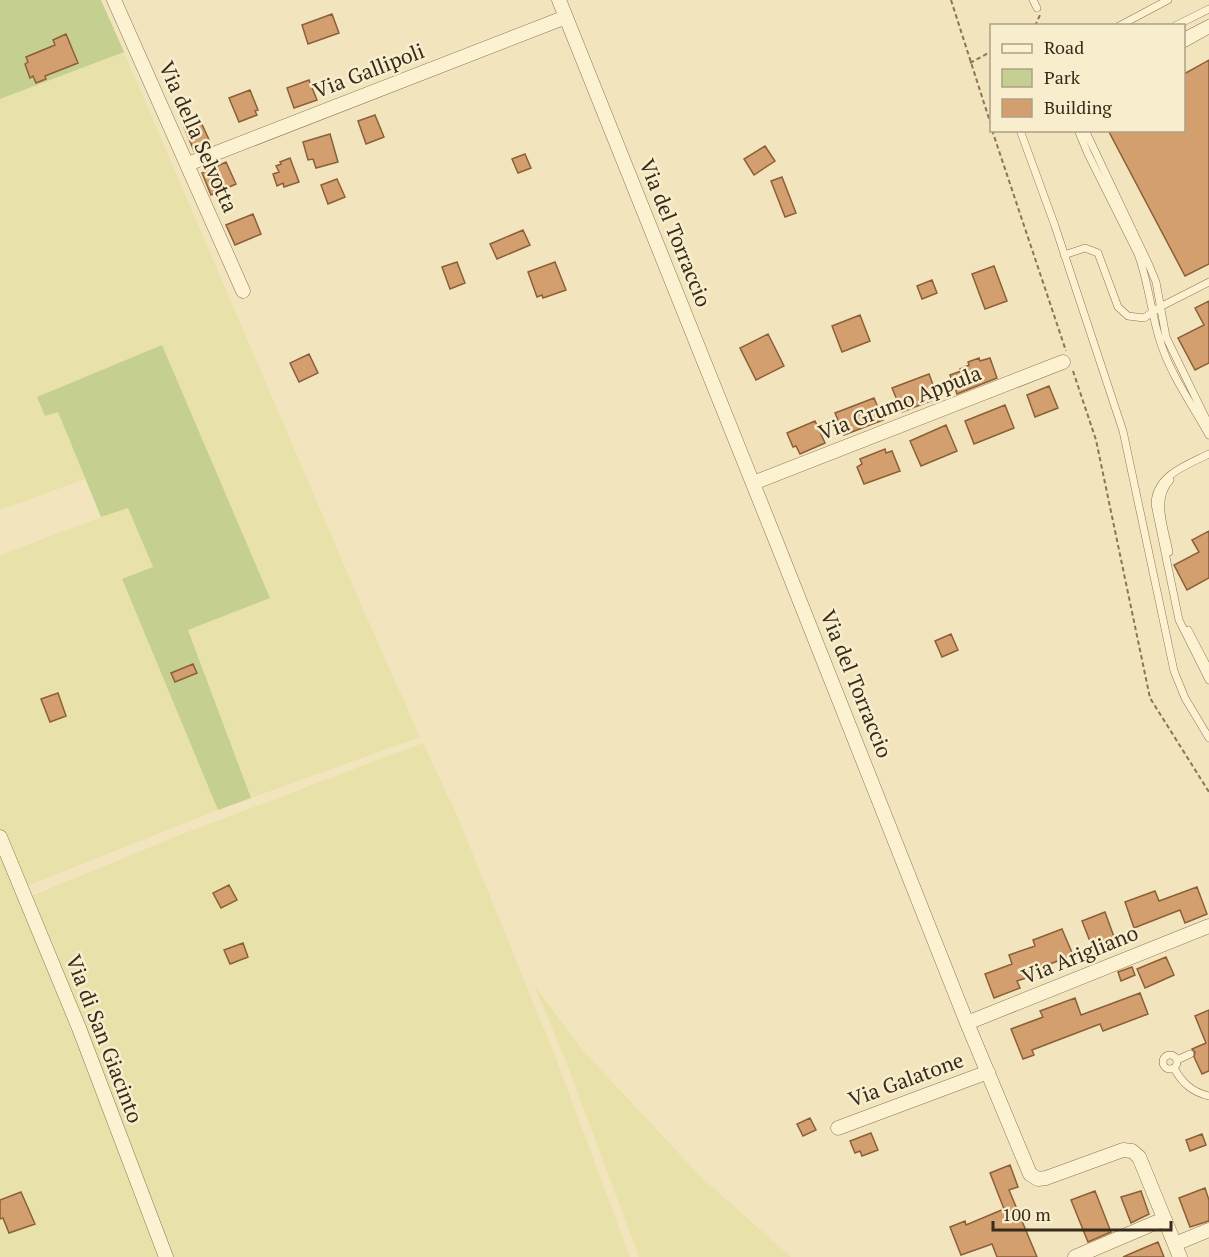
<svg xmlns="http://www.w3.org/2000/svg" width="1209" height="1257" viewBox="0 0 1209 1257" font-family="'PT Serif',serif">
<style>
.farmland{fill:#e8e1aa}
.green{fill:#c5d090}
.building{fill:#d39f6f;stroke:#8c5f38;stroke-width:1.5}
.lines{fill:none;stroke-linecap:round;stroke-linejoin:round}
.lane-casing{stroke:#8b7555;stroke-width:8}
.street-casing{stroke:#8b7555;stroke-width:15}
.path{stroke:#8b7555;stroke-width:2;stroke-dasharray:4.5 3;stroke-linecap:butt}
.lane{stroke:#fcf1d1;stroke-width:7}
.street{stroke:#fcf1d1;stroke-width:14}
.labels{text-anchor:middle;stroke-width:5;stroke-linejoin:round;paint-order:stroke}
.street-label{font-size:21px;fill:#392b1b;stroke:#f8eecd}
</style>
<rect width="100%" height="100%" fill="#f2e5bd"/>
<!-- farmland -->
<path class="farmland" d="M124,52L363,609L420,737L251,798L188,630L270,598L58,411L85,479L0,510V99Z
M128,507L153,567L122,580L218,810L22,888L0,829V555Z
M423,743L459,820L557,1061L630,1257H170L32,896L177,836Z
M0,844L163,1257H0Z
M534,985L586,1054L702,1178L791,1257H639L567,1064Z"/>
<!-- green -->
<path class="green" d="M0,0H101L124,52L0,99Z
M162,345L270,598L188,630L251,798L218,810L122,579L153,567L128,508L101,517L58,412L45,416L37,397Z"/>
<!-- building -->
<path class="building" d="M332,14L339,33L308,44L302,25Z
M66,34L78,63L45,76L46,79L36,83L33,76L30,78L25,64L28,62L26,57L55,45L53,40Z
M1209,60V264L1185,276L1108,130H1184V74Z
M309,80L317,100L294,108L287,88Z
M250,90L258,110L255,111L257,115L239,122L229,98Z
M375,115L384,137L366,144L358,121Z
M200,120L211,144L194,151L184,127Z
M330,134L338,162L316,168L313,159L308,160L303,142Z
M765,146L775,161L754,175L744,159Z
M525,154L531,168L518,173L512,159Z
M290,158L299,182L284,187L283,183L277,186L273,174L279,172L276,166L281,164L280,162Z
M226,162L236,184L211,195L202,173Z
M782,177L796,213L785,217L771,181Z
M337,179L345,197L328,204L321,185Z
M253,214L261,234L235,245L226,225Z
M523,230L530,245L497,259L490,244Z
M457,262L465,283L450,289L442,267Z
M555,262L566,290L543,298L542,295L537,297L528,272Z
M994,266L1007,301L985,309L972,274Z
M932,280L937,293L922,299L917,286Z
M1209,301V363L1195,370L1178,338L1204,325L1195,308Z
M860,315L870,341L842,352L832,326Z
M768,334L784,366L756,380L740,348Z
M309,354L318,373L299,382L290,363Z
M979,358L980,361L990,358L997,378L957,394L950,375L961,371L960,369L969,365L968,362Z
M929,374L938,398L902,412L892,388Z
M1049,386L1058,408L1035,417L1027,395Z
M874,398L883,420L844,435L835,413Z
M1005,405L1014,428L974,444L965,421Z
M815,421L825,443L800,454L796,446L793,447L787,433Z
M946,425L957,451L921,466L910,441Z
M885,449L886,453L892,451L900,471L864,484L857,467L862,464L860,459Z
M1209,531V578L1187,590L1174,565L1199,552L1192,540Z
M951,634L958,650L942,657L935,641Z
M193,664L197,673L175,682L171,673Z
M58,693L66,716L50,722L41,699Z
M229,885L237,900L221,908L213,893Z
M1197,887L1207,914L1185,923L1180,910L1134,928L1125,902L1155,891L1159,901Z
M1105,912L1117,945L1095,954L1082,921Z
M1062,929L1073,955L1027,973L1029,977L1017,981L1020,988L994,998L985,974L1012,964L1009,955L1035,946L1033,940Z
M243,943L248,957L230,964L224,950Z
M1166,957L1174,975L1145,988L1137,969Z
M1132,967L1135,975L1121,981L1118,972Z
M1140,993L1148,1014L1103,1031L1100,1024L1032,1050L1034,1055L1023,1059L1011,1029L1043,1017L1040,1011L1075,998L1081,1015Z
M1209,1010V1071L1202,1074L1194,1057L1195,1052L1192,1049L1206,1043L1195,1016Z
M810,1118L816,1130L803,1136L797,1124Z
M871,1133L878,1150L862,1156L860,1151L855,1153L850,1141Z
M1202,1134L1206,1145L1190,1151L1186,1140Z
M1010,1165L1018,1187L1009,1190L1037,1257H997L992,1244L961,1255L950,1227L965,1221L966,1225L1004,1209L990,1173Z
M1205,1188L1209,1200V1221L1190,1227L1179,1198Z
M1095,1191L1111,1232L1088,1242L1071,1200Z
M1141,1191L1149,1214L1131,1223L1121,1197Z
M21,1192L35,1224L9,1233L3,1218L0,1219V1200Z
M1158,1242L1164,1257H1123L1139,1250Z"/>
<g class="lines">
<!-- lane casing -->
<g class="lane-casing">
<path id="lane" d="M1033,0L1037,8
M1119,26L1168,0
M1175,26L1209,9
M1184,36L1209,23
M1184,44L1209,30
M1020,130L1055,226L1123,431L1174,671L1185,698L1209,738
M1078,130L1088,154L1138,254C1149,283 1151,315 1161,344C1172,377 1193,406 1209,435
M1085,130L1149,265L1156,282L1166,337L1209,425
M1064,255L1085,248L1098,253L1118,307L1128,316L1144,318L1160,307L1209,282
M1209,454C1187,465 1156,475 1155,504L1179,620L1209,680
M1169,552C1165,530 1152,499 1170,480
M1188,630L1209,670
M1163 1062a7 7 0 1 1 14 0a7 7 0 1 1-14 0Z
M1177,1060L1190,1054
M1174,1068C1182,1083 1192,1092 1209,1096"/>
</g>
<!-- street casing -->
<g class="street-casing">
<path id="street" d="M114,0L243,291
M559,0L776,541L967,1023L1030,1174L1038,1179L1046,1178L1123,1150L1132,1151L1139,1157L1180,1257
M188,164L566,17
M753,483L1063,362
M0,837L79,1028L166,1257
M967,1023L1209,926
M838,1128L988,1072
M1175,1244L1209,1230
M1075,1257L1164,1219"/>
</g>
<!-- path -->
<path class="path" d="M951,0L992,128
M1035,26L1040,15
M970,63L992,51
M992,130L1066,351
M1073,371L1096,440L1150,698L1209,792"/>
<!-- lane -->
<use href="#lane" class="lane"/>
<!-- street -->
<use href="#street" class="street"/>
</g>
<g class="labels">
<!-- street labels -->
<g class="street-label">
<text transform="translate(369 71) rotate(-21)" y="7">Via Gallipoli</text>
<text transform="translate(198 137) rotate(66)" y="7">Via della Selvotta</text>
<text transform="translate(675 233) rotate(68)" y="7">Via del Torraccio</text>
<text transform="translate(900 403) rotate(-21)" y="7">Via Grumo Appula</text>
<text transform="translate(856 684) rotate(68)" y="7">Via del Torraccio</text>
<text transform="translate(1080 955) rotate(-22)" y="7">Via Arigliano</text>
<text transform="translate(104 1039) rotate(69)" y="7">Via di San Giacinto</text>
<text transform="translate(906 1080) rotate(-20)" y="7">Via Galatone</text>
</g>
</g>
<!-- legend -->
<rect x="990" y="24" width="195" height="108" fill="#f8eecd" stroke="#aca086" stroke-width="1.5"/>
<rect x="1002" y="44" width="30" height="9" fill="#fcf1d1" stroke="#aca086" stroke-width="1.5"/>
<text x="1044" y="54" font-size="18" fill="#392b1b">Road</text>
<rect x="1002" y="69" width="30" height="18" fill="#c5d090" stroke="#aca086" stroke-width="1.5"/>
<text x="1044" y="84" font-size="18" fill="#392b1b">Park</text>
<rect x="1002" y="99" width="30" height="18" fill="#d39f6f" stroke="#aca086" stroke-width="1.5"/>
<text x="1044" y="114" font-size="18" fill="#392b1b">Building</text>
<!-- scale -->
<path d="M993 1221v9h178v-9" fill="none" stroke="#392b1b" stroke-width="3"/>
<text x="1002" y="1221" font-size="18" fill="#392b1b" stroke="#f8eecd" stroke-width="4.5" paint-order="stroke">100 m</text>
</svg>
